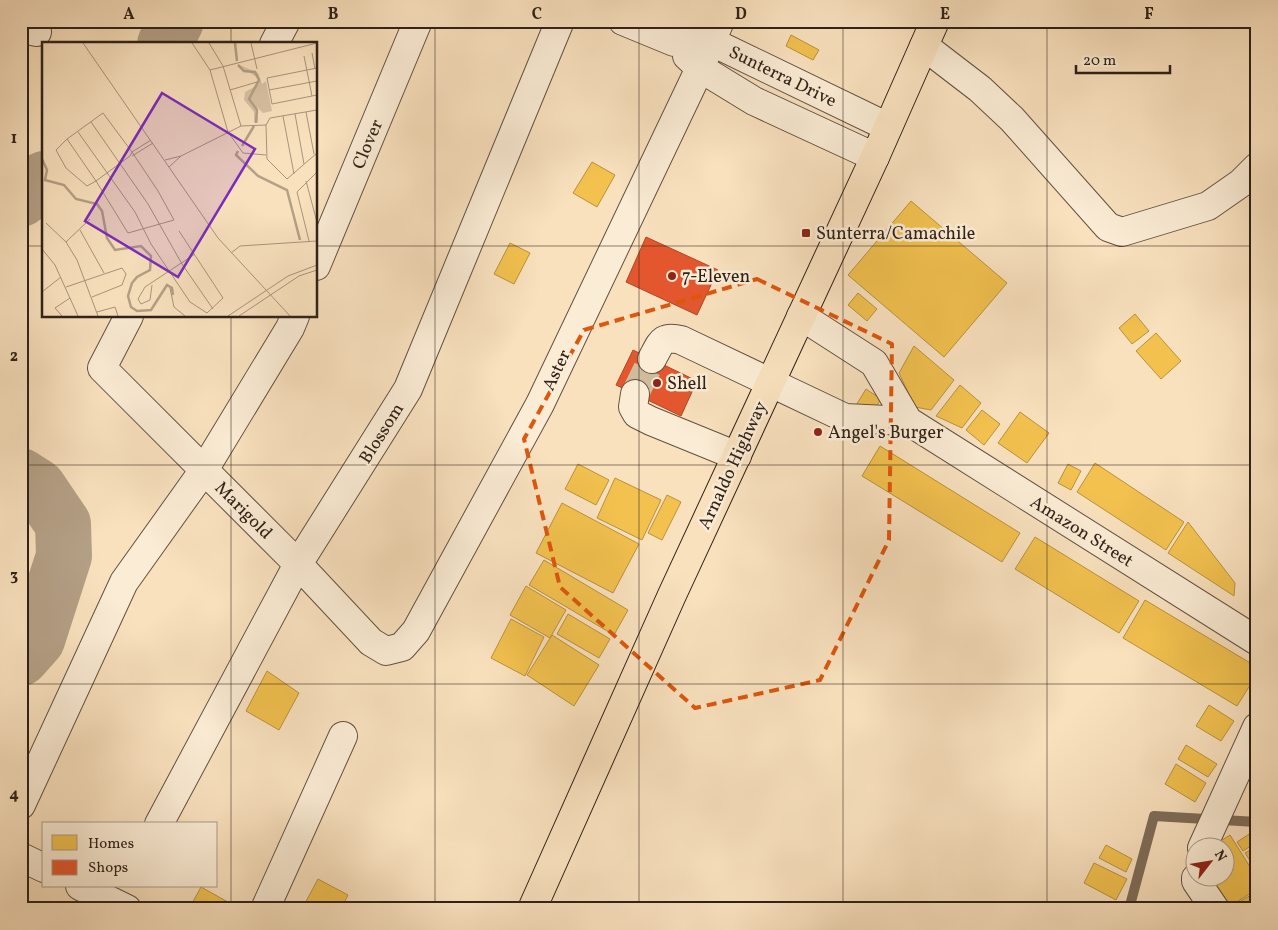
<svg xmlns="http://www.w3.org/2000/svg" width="1278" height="930" viewBox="0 0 1278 930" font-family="Vollkorn,serif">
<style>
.homes{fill:#f2c14e;stroke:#b8913e}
.shops{fill:#e4572e;stroke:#ae4727}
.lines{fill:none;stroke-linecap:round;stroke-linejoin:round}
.stream{stroke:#7f6d5a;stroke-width:10}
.river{stroke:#b4a086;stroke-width:56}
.minor-tunnel{stroke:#d1bb9d;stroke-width:28;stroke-dasharray:28 14;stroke-linecap:butt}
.minor-casing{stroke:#625142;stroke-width:30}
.major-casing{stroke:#2f2118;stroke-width:30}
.minor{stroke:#fbecd5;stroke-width:28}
.major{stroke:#f9e1be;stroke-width:28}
.marked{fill:none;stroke:#df560d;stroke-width:4;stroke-dasharray:10 6;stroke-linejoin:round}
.grid{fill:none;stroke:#2f2118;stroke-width:1;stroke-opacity:0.55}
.poi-dot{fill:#8f2418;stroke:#fbecd5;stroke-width:2}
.labels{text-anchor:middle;stroke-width:5;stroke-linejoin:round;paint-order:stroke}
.street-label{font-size:18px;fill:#2f2118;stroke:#fbecd5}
.poi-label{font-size:18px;fill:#2f2118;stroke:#fbecd5;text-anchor:start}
.inset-river{fill:none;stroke:#b4a086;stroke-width:2.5}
.inset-road{fill:none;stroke:#a8947c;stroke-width:1}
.view{fill:#7b2cbf;fill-opacity:0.15;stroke:#7b2cbf;stroke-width:2.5}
.inset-edge{fill:none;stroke:#2f2118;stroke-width:2.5}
.neatline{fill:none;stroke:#2f2118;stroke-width:2}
.grid-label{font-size:16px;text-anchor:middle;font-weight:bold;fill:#2f2118}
</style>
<rect width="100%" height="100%" fill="#f9e1be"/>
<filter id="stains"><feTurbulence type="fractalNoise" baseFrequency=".004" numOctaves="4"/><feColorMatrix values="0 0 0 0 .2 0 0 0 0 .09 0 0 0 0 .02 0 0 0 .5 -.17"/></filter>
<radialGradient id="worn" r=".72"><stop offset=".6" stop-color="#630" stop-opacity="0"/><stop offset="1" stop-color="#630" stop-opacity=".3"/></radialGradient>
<!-- homes -->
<path class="homes" d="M791,35L819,50L813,60L786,46Z
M592,162L615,175L597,207L573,193Z
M911,201L1007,283L944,357L848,275Z
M510,243L530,253L514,284L494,274Z
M858,293L877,309L867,321L848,305Z
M1135,314L1149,331L1132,344L1119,328Z
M1156,333L1181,361L1161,379L1136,351Z
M914,346L954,380L931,410L915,407L899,373Z
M960,385L981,403L962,428L936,416Z
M866,389L881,399L870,416L855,407Z
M982,410L1000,424L984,445L966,430Z
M1020,412L1049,433L1027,463L998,443Z
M880,446L1020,533L1002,562L862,476Z
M1095,463L1184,522L1166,550L1077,492Z
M578,464L609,480L596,505L565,489Z
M1068,464L1081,471L1071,490L1058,483Z
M615,478L661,500L642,540L597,518Z
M667,495L681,502L662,540L648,533Z
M562,503L639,544L613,593L536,553Z
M1188,522L1235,583L1234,596L1168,553Z
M1035,537L1139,601L1119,633L1015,569Z
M544,560L628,610L614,635L529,585Z
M526,586L566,610L550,638L510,615Z
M1145,600L1257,667V674L1237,706L1123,638Z
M568,614L610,639L599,658L557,634Z
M511,619L544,637L525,676L491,658Z
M552,635L599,665L574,706L527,675Z
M267,671L299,693L279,730L246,711Z
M1209,705L1234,721L1221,741L1196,726Z
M1186,745L1217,764L1208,777L1178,759Z
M1176,764L1206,783L1195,802L1165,784Z
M1257,774V792L1249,789Z
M1254,831L1257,835V842L1243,851L1237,842Z
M1230,835L1257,878V889L1226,909L1204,878H1226V848H1210Z
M1106,845L1132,859L1126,872L1099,858Z
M1257,846V871L1245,853Z
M1094,863L1127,879L1116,900L1084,883Z
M318,879L348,895L341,909H302Z
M201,887L235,906L233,909H189Z
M1256,892L1257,909L1229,908Z"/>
<!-- shops -->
<path class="shops" d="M646,237L718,270L697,315L626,282Z
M633,350L697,381L681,416L616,385Z"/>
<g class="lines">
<!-- stream -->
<path class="stream" d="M1129,909L1154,816L1257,822"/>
<!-- river -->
<path class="river" d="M165,44L176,21
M21,199L44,179
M21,476L38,487L63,524L64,556L37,640L21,658"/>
<!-- minor-tunnel -->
<path class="minor-tunnel" d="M635,394L652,359"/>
<!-- minor casing -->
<g class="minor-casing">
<path id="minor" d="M623,21L674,42H712L888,127
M21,29L37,32
M274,44L286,21
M924,46L980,89L1012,119L1108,227L1122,232L1208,206L1241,183L1257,167
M687,56L700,68L754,101L875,157
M316,266L418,21
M129,316L102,368L298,564L371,642L386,651L402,647L416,631L540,404L700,68L720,21
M801,316L874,363L908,421L1257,641
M652,359C661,343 661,335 681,340L845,418L908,421
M635,394L633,407L637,414L651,421L737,456
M21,805L124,582L204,470L290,328L295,316
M159,824L298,564L408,389L560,21
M1202,848L1257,727
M21,857L44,868
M1196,878V881L1215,909
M80,886L127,909
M265,909L343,736"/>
</g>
<!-- major casing -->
<g class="major-casing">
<path id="major" d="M532,909L672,595L875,157L935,21"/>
</g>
<!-- minor -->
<use href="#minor" class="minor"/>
<!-- major -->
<use href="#major" class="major"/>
</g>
<!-- marked area -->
<path class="marked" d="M757,279L892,344L889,540L820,680L695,708L560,587L524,439L584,330Z"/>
<!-- grid -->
<path class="grid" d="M231,21V44M435,21V909M639,21V909M843,21V909M1047,21V909M21,246H44M316,246H1257M231,316V909M21,465H1257M21,684H1257"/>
<!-- markers -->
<g class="poi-dot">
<rect x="801" y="228" width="10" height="10" rx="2.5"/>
<circle cx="672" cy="276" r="5"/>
<circle cx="657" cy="383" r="5"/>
<circle cx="818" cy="432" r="5"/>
</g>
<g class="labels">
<!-- street labels -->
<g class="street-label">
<text transform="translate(783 76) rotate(26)" y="6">Sunterra Drive</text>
<text transform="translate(367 144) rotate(-67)" y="6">Clover</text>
<text transform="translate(556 370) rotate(-65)" y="6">Aster</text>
<text transform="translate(381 433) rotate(-58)" y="6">Blossom</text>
<text transform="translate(732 465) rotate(-65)" y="6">Arnaldo Highway</text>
<text transform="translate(244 510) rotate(45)" y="6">Marigold</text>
<text transform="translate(1082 531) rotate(32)" y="6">Amazon Street</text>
</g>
<!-- poi labels -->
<g class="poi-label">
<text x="816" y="239">Sunterra/Camachile</text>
<text x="682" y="282">7-Eleven</text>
<text x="667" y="389">Shell</text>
<text x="828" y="438">Angel's Burger</text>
</g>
</g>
<!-- overview -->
<g transform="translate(42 42)">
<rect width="275" height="275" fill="#f9e1be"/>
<path d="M195,22L216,31L220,42L224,39L230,69L221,71L215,65L216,80H212V70L202,58L203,50L217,42L216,36Z" fill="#d7c0a2"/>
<path class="inset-river" d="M193,1L195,19M196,23L202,29L213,30L217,38L207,57L215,68L214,81M200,104L212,84M196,109L194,113L216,134L245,148L258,198M0,117L5,128L3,138L22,143L34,157L55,162L60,169L65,196L73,208L99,204L109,214L108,228L95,235L90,241L86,254L89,265L95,269L109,268L125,243L130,246L131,253"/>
<path class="inset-road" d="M41,1L176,196L248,274M150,1L168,28L186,90L201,111L224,113M167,1L181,24L199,84M209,1L215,27M270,11L273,27M262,14L270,54M275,26L225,36L230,62L275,53M168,28L275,1M188,48L215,40M227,48L275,39M264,70L272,112M253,72L262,122M241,74L252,132M49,80L106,162L140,222L171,267M224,83L225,117L245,137L275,111M224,83L228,76L275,68M36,90L93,170L109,202L148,260L165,271L181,256L137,189M25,97L54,139L86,191L132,178L116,149L90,110L61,71L25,97L14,108L24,126L45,144L54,139L88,114L90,110L109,98M90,114L111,101M123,118L139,114L199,84L224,83M127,125L139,114M264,139L275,180M4,181L24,200L48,177M38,188L62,231M267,199L255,150L275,130M24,200L35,218L56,274M0,207L13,223L36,274M189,211L198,204L275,199M110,243L108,258L99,262L96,257L103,245L153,212M24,245L80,226L84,232L80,243L50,255M128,246L132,265L143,274M0,250L19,235M55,270L73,265L76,274M20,274L13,266L28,256M186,274L246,234L275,223M197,274L257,234L275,228"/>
<path class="view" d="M120,51L213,107L136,235L43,179Z"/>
<rect width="275" height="275" class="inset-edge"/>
</g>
<!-- margin -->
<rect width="1278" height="930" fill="none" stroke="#f9e1be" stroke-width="55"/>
<!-- legend -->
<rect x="42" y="822" width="175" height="65" fill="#fbecd5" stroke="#a99b89"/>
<rect x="52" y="835" width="25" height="15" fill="#f2c14e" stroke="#a99b89"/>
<text x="88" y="848" font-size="15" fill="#2f2118">Homes</text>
<rect x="52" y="860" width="25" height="15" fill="#e4572e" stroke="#a99b89"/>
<text x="88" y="872" font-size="15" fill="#2f2118">Shops</text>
<!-- north arrow -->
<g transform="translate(1210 862) rotate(59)"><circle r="24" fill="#fbecd5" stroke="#a99b89"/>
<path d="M0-4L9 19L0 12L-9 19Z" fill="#8f2418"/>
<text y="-8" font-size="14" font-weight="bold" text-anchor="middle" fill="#2f2118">N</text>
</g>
<!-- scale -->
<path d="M1076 65v8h94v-8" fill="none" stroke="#2f2118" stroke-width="2.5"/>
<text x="1083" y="65" font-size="15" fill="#2f2118" stroke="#fbecd5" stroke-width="4" paint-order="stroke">20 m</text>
<rect x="28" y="28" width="1222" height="874" class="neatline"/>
<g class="grid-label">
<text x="129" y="19">A</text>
<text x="333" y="19">B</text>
<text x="537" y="19">C</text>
<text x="741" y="19">D</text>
<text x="945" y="19">E</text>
<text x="1149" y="19">F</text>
<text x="14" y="143">1</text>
<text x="14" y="361">2</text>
<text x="14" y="580">3</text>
<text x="14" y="799">4</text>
</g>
<rect width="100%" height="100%" filter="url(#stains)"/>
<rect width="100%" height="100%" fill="url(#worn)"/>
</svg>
